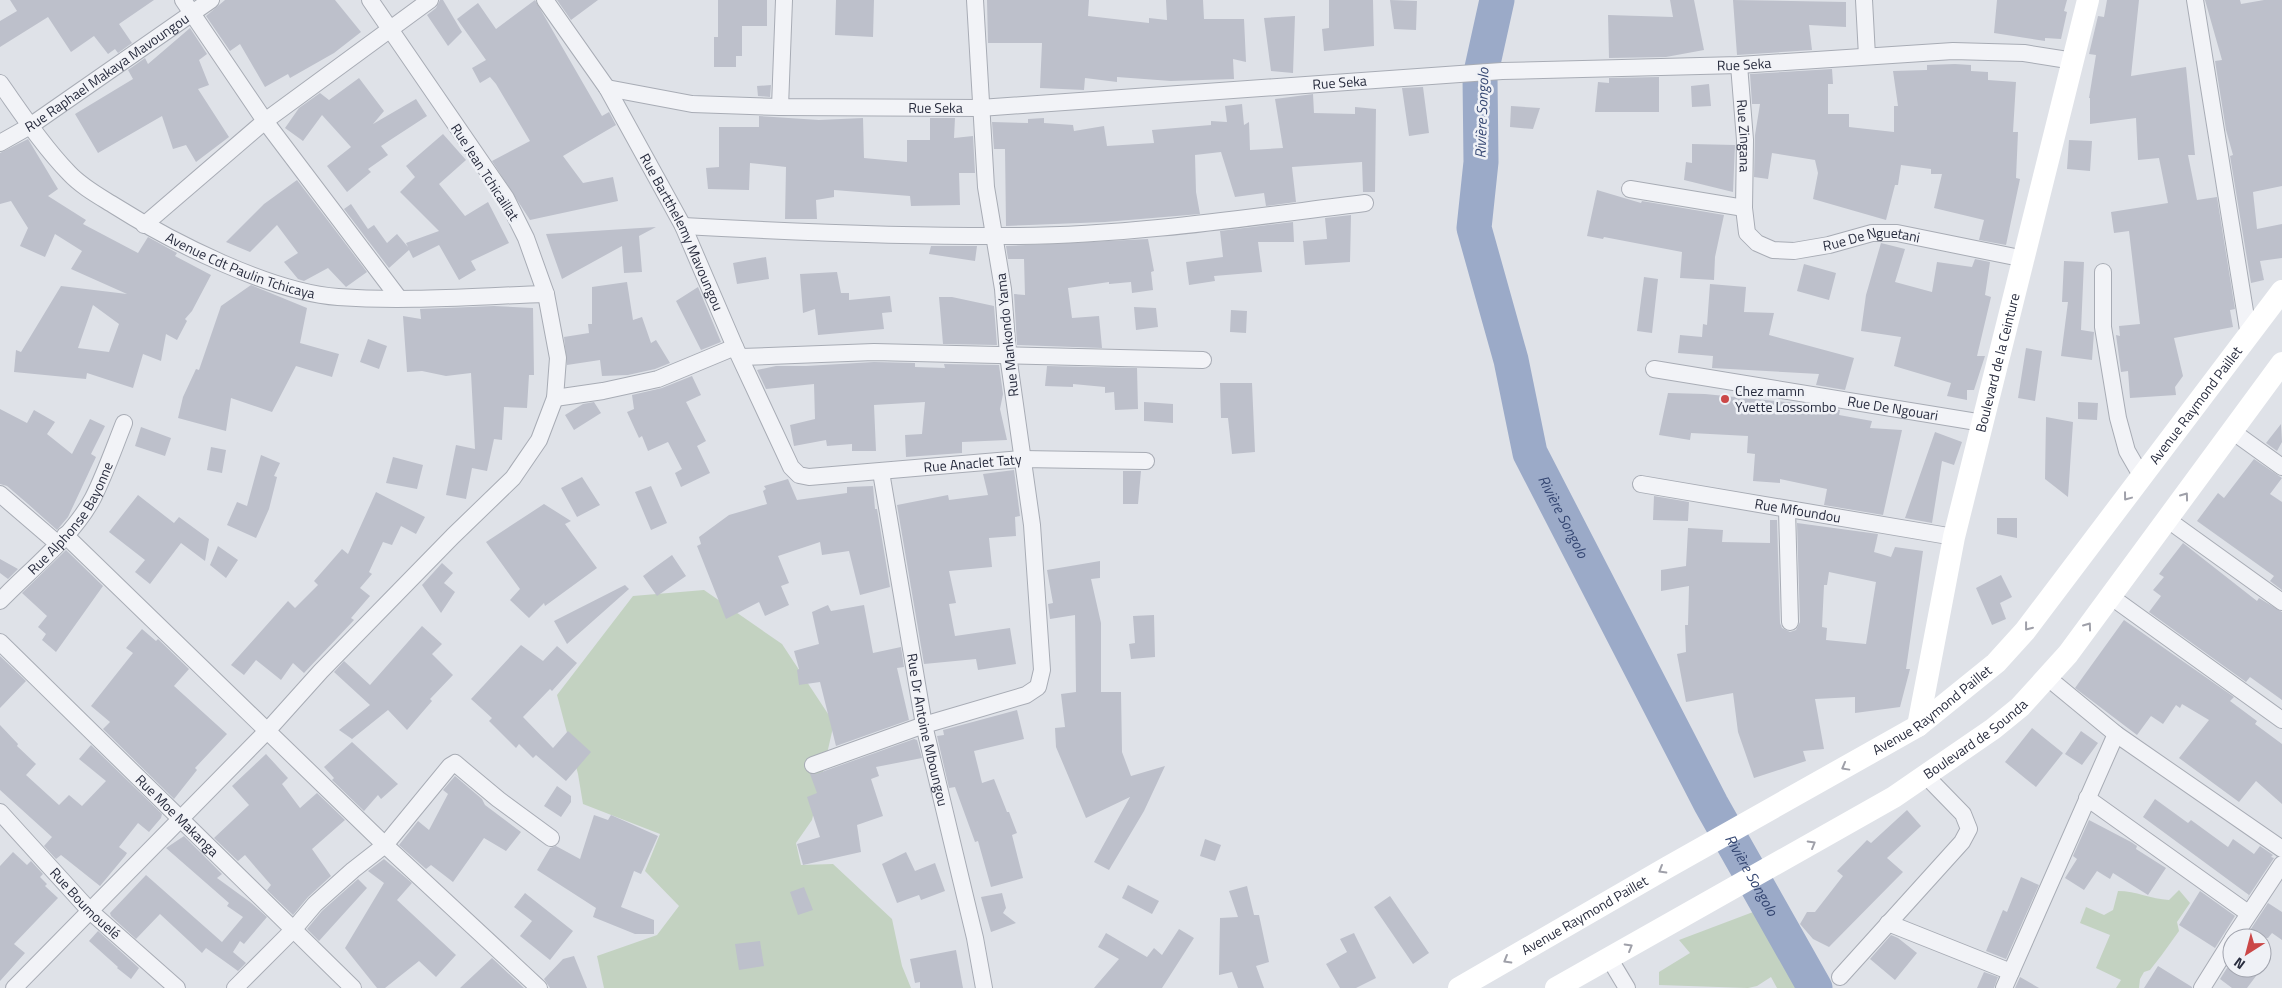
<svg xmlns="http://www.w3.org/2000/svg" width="2282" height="988" viewBox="0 0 2282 988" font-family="'Titillium Web',sans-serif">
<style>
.green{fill:#c3d2c1}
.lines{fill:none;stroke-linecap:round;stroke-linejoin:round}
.river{stroke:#9baac8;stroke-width:35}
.building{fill:#bdc0cb;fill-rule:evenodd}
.street-casing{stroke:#a8acb5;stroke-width:18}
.street{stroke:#f2f3f7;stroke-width:16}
.secondary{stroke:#fff;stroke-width:22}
.oneway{stroke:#9fa0a9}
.poi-dot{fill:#cb4747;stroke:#eff1f6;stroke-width:2}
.labels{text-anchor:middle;stroke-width:5;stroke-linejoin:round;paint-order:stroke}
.street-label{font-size:14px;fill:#292d3f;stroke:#eff1f6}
.poi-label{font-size:14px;fill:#292d3f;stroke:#eff1f6;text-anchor:start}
.water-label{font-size:15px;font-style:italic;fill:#344672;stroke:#eff1f6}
</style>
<rect width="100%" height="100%" fill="#dfe2e8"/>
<!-- green -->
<path class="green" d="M704,590L782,644L834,723L812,820L796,843L801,865L833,864L892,919L902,966L911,988H604L597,956L657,935L679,906L645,871L660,834L583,804L578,774L557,695L633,596Z
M2179,890L2190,903L2177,922L2179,931L2161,956L2150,970L2144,972L2140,979L2139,988H2116L2121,980L2096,968L2110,935L2080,923L2086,907L2104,915L2113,910L2118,891C2136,891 2151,899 2169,900Z
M1761,909L1809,988H1777L1771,977L1757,986L1748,988L1659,985V972L1690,953L1679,940Z"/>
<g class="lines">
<!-- river -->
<path class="river" id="s1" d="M1497,0L1480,77L1481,162L1474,228L1511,360L1530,453L1711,804L1815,988"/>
</g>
<!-- building -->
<path class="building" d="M10,0H154L119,24L132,43L118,53L115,49L108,54L94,36L71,52L48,17L0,47V21L17,11Z
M225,0H335L361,32L334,53L290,78L288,74L265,87L240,44L230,51L206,16Z
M440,0H443L462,32L448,46L427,15L436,8Z
M535,0L602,116L609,112L616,125L563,156L583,183L613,177L618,201L530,220L492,161L530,141L496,84L490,77L480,83L472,68L486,60L457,19L478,3L496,29Z
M557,0H598L571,20Z
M718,0H767V26H742V56H736V67H714V37H718Z
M836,0H874L873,37L835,35Z
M987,0H1089L1088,16L1149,23V18L1167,20L1166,0H1203L1204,19H1244L1246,62L1233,59L1234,79L1171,81L1117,77V82L1085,78L1084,90L1040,88L1042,43H988Z
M1329,0H1373L1374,46L1324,51L1322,29L1329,28Z
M1390,0L1417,1L1416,30L1394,29Z
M1670,0H1694L1704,50L1666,57L1609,58L1608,15L1673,17Z
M1733,0L1846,2V27L1809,25L1812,50L1737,55Z
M1997,0H2067L2064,11L2067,12L2061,39L2045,38V41L1994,33Z
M2107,0H2139L2131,76L2186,67L2195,155H2188L2197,200L2217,197L2235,309L2230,310L2233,327L2174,338L2183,376L2175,387L2176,395L2130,398L2128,371L2121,372L2116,335L2120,336L2119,326L2140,324L2129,231L2114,233L2111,212L2168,203L2159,158L2138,160L2136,118L2090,124V98H2089L2096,55L2089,54L2098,16L2104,17Z
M2205,0H2240L2241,4L2264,0H2282V186L2253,192L2257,229L2282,224V258L2260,261L2264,280L2251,283L2230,156L2233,155L2226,130L2215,61L2222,60Z
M1295,16L1293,73L1271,71L1264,18Z
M190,28L207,54L199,60L209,85L198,89L229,137L196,162L186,145L173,149L162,116L98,153L75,114L133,79L128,70L145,58L148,64Z
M1955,64L1971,65V71L1988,72V80L2016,82L2013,132H2018L2016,178L2020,179L2006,245L1979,240L1984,220L1934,208L1942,174H1931V169L1901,165L1898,185H1895L1886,220L1813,199L1818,173L1815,160L1772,153L1768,179L1754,177L1755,135L1760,104H1752L1750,74L1832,69L1833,84H1828V114H1849V127L1894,132V106H1898L1893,71L1927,70V65Z
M1659,77V112H1595L1598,82L1609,83V78Z
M359,78L384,111L373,124L416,99L427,116L381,146L388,155L368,169L371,172L347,192L327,166L351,147L322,115L303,141L285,128L299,108L320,93L329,100Z
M1709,84L1711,106L1692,107L1691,86Z
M771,85L770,97L758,96L757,86Z
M1423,87L1429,133L1409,136L1402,88Z
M1313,94L1314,113L1355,114V107L1376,109L1375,192H1363L1362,162L1292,167L1296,202L1266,206L1264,193L1235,197L1221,152L1195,155L1196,192L1200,214L1105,222L1006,226L1005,149H994L992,122L1028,123V119L1044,118V123L1073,125L1074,131L1104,126L1107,146L1154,143L1152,130L1211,125V121L1227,122L1225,106L1242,104L1244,125L1249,122L1250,150L1283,148L1275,99Z
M1511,106L1540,108L1533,129L1510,127Z
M759,116L819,120L863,118L864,158L907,162V140H930V118H955L954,138L973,136L975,173H959L960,205L911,206L910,196L834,190V197L816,200L817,219H785L786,167L750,163L749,190L708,189L706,168L719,167V127H759Z
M443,134L466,160L439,184L465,216L488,202L509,243L471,261L476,270L459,280L439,245L413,258L409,250L389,268L344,209L351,204L368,229L374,225L387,243L397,234L408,247L406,243L439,231L400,192L415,177L406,166Z
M28,139L58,189L48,196L86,220L83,224L138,253L148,237L177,253L175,256L211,275L192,311L185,319L187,321L177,340L166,334L161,361L143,354L133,388L87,373L86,379L14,372L16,350L21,352L61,286L127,294L71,269L82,251L55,234L45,257L20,246L28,228L11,201L0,204V153ZM93,305L119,324L109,352L78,348Z
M2069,140L2092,141L2090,171L2067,169Z
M1692,144L1735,145L1733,192L1684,180L1686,162L1692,163Z
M297,180L367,272L346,287L328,268L304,281L298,279L284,262L298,253L277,225L250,252L226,242L264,204Z
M1597,190L1641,203L1642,201L1724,215L1715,257L1714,280L1680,278L1682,252L1604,237L1603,239L1587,236Z
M1351,215L1350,262L1305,265L1303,241L1327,239L1325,218Z
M1293,222L1294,242H1258L1262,272L1214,276L1215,281L1189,285L1186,262L1223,257L1220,231Z
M656,227L639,236L642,272L624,273L622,246L562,279L546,234Z
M1148,239L1154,271L1151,272L1153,290L1132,293L1131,282L1109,284V282L1068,288L1072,318L1099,316L1102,348L1017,345L1014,294L1025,295L1024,259H1008L1006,246Z
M1881,243L1905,249L1895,282L1932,292L1937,262L1972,267L1975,259L1990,262L1985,295L1991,297L1977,356H1985L1974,390H1967V400L1947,396L1951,383L1894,366L1901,337L1861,331L1866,295Z
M931,246H977L975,261L929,254Z
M766,257L769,279L737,284L733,263Z
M2064,261L2084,262L2081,330L2094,332L2092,360L2061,356L2068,302H2062Z
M1804,264L1836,273L1829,300L1797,291Z
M837,272L841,293H849V300L890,296L892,312L882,313L884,329L818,335L815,309L803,313L800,274Z
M1644,277L1658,279L1652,333L1637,331Z
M627,282L633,320L642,317L651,343L656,340L670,363L655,369L628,375L602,376L600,360L567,365L564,337L589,333L588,324H592V287Z
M1710,284L1746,287L1744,312L1774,313L1769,335L1854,358L1845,390L1816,385L1819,374L1712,368L1713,356L1678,353L1680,335L1702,337L1703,324L1707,325Z
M251,285L307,308L300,343L339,354L332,377L296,366L272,412L231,398L226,431L178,418L183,397L196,369L199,370L221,306Z
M698,287L721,342L701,350L676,301Z
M939,297H952L994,306L997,345L943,344Z
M494,306L533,308L534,375H529L527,408L504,407L502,440L494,439L487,471L472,468L466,499L446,495L456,445L475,449L471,373L446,376L422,371L407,372L403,316L421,319L420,309Z
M1134,307L1156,308L1158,327L1136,330Z
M1231,310L1247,311L1246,333L1230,332Z
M368,339L387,346L379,369L360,362Z
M2026,348L2042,351L2035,401L2018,398Z
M874,362L915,363V367L945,368L944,364L999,365L1003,394L1000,409L1007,440L962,442V453L906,457L905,435L922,434L925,402L874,405L876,451H852V444L827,446L826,440L794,446L790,425L815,419L814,384L766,389L757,370L776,366H806Z
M1047,366L1137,368L1138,409L1115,410L1114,392L1105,393V387L1073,384V387L1045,386Z
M692,376L701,395L686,402L706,441L697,446L710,473L681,487L675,473L682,469L668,442L648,451L642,436L639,438L627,412L634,409L632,395L662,388Z
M1220,383H1252L1255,452L1232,454L1228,418H1221Z
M1668,393L1705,394L1805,404L1840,410L1839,415L1872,421L1870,428L1902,430L1883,515L1824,505L1827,489L1780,479V483L1753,481L1755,454L1747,453L1748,436L1691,433L1690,440L1659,435Z
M594,402L601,413L574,430L565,415L583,404Z
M1144,402L1173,404V423L1144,421Z
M2078,402L2098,403L2097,420L2078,419Z
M0,409L27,423L34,410L55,422L47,434L72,454L90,419L105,426L91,454L96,457L68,517L57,530L28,504L7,486L0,484Z
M2046,417L2073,422L2068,497L2045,479Z
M2281,424L2282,442L2277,451L2266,443Z
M141,427L171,438L165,456L135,446Z
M1935,432L1962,442L1954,465L1942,461L1932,523L1905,518Z
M211,447L226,450L222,473L207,470Z
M261,455L280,463L274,476L277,477L269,509L256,538L227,525L237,502L247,506Z
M393,457L423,465L417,489L386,483Z
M2254,459L2282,478L2270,494L2282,502V590L2270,581L2274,576L2197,521L2218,493L2224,498Z
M1014,470L1020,516L1015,517L1016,536L989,538L992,567L949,571L956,603L949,604L955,636L1010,628L1016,664L978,670L976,659L924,664L897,505L948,495L949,500L988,495L983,474Z
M1123,471H1141L1138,504H1123Z
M582,477L600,505L577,517L561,488Z
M788,479L797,500L847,493V487L873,486L875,509H877L890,587L860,595L849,551L822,555L820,542L778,556L789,583L781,586L789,605L765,616L759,602L726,619L697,546L701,544L699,537L729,515L767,504L763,491L766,489L764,486Z
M651,486L667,523L651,530L635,492Z
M376,492L425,517L416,534L401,526L392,545L383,542L369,572L372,574L360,588L370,596L351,618L354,620L304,673L293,663L281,680L256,660L244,675L231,665L288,601L295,608L318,585L314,581L342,549L348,554Z
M138,495L174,523L179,517L209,539L205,561L181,543L150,584L135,572L145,560L109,532Z
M1654,496L1689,502L1688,521L1653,520Z
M544,504L571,521L565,524L597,568L545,606L544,603L529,618L510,600L520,589L486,542Z
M1997,518H2017V538L1997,534Z
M1770,520H1777L1780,623L1782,628L1790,632L1796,630L1800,622L1797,523L1878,534L1874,552L1891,557L1895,547L1923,551L1906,669H1910L1900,707L1855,713V697L1815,699L1824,749L1803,751L1806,761L1754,778L1738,732L1733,693L1686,702L1677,654L1686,652L1685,625H1688L1689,586L1661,591V570L1686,566L1688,528L1723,530L1722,542L1770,543ZM1829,572L1876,582L1866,644L1826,640L1827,628L1822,627L1824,585H1827Z
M2183,543L2257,601L2259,598L2282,612V700L2250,677L2246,682L2149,612L2161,596L2153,590L2164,577L2159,574Z
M218,546L238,560L226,578L210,565Z
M66,550L103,586L56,652L42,640L46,634L38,627L47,616L22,593Z
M672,555L686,576L657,596L643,576Z
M0,559L18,569L8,579L0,573Z
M1100,561V578L1091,579L1101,623V692H1121L1122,752L1131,776L1165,766L1144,811L1109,870L1094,862L1130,797L1086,818L1056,747L1055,728L1065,727L1061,694L1076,692L1075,615L1050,619L1048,604L1053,603L1047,570Z
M442,563L453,573L444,583L455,592L441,613L422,585Z
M2001,575L2012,597L2000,603L2006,619L1992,625L1976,588Z
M625,585L629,589L567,644L554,621Z
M828,605L831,611L864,605L873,653L901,647L904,667L897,668L909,720L836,746L820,682L799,685L797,670L799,669L794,651L819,644L812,612Z
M1154,615L1155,657L1131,659L1129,644L1135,643L1133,616Z
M2124,620L2234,697L2230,701L2257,721L2255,724L2282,744V804L2256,781L2239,802L2179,758L2209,720L2182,704L2180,708L2176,705L2163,724L2151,716L2137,735L2075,688Z
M422,626L442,644L432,654L453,675L430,699L432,701L407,730L388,710L352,739L339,730L370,705L334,672L344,661L370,685Z
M142,629L156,641L158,639L189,669L174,686L227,734L195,768L197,770L174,799L103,729L110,722L91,706L133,653L126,648Z
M521,645L543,661L557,646L577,663L552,691L550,689L523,717L553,748L568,731L591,752L566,781L536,755L533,758L519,744L516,748L489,721L492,718L471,699Z
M0,656L26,681L0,708Z
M1017,710L1024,739L974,751L982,783L994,779L1007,812H1009L1017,833L1012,835L1023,878L991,887L978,841L975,842L955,787L949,788L937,736L944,735L943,730Z
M0,725L18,744L17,746L36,764L26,775L59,805L69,795L82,806L106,781L79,759L91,745L162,814L161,818L149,832L138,823L119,847L127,853L125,856L100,886L61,855L56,859L44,846L52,837L0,790Z
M2032,728L2063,753L2036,787L2005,762Z
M2081,731L2098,743L2082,765L2065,754Z
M914,739L917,740L922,758L876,767L879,776L871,779L883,816L857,825L861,852L803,865L797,844L820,837L807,797L817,793L810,774H816Z
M352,742L398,784L381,799L378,795L364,811L332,780L334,778L324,767Z
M266,754L288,778L282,784L300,808L317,793L345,820L312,849L331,876L308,897L293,915L267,890L271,885L245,855L238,861L214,838L249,805L232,786Z
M455,776L482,799L485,805L521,832L506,851L484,838L453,882L431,865L426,869L399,845L418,821L429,830L448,794L443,790Z
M557,786L571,796V802L561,817L544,806Z
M2155,799L2188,823L2191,820L2228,847L2233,839L2254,854L2260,846L2273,855L2271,857L2274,858L2246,900L2249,895L2143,817Z
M1907,810L1921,826L1887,858L1903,872L1829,947L1813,939L1800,924L1807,912H1815L1843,876L1837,871L1867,840L1871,843Z
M594,815L608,820L611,815L658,836L641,874L634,871L621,907L654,920V934H635L593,917L596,908L537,870L550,848L556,846L580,859Z
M2089,820L2131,842L2137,846L2136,849L2166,868L2148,895L2113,873L2110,879L2097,871L2084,890L2065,878L2077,859L2073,856Z
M184,836L222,874L217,878L250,902L267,917L244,944L240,941L233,952L246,963L238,971L206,948L202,953L160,914L136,939L111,916L110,913L146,875L222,942L243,917L227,906L229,903L166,848Z
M1205,839L1221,845L1215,861L1200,856Z
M13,852L27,865L31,861L43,874L40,877L47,884L45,886L58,898L14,944L25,953L0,981V866Z
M906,852L915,871L935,863L945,891L921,900L919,895L897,903L882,864Z
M384,859L412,883L397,900L456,955L436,977L419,961L385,988H377L345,948L384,883L368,871Z
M2021,877L2039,885L2006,959L1986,951L2003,910L2007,912Z
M358,879L367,888L319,941L307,929L322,911Z
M1128,885L1159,901L1152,914L1122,898Z
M1247,886L1254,915H1259L1269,962L1256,966L1264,988H1238L1232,972L1219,975L1220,918L1238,917L1229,891Z
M804,887L813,910L798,915L790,892Z
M2200,891L2235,916L2215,948L2179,925Z
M525,893L573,931L550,960L520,936L532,921L514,907Z
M1002,893L1006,908L1003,913L1016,923L991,932L981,897Z
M1390,896L1429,953L1413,964L1374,907Z
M2268,903L2282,912V940L2272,933L2268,938H2245Z
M1179,929L1194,938L1162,988H1094L1119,959L1098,947L1106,933L1147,957L1154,948L1162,955Z
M98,931L139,968L131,979L117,968L118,967L89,941Z
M1354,933L1376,978L1356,988H1340L1326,964L1347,952L1340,939Z
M1891,935L1898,938L1917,953L1895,980L1870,959Z
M760,941L764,966L739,970L735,944Z
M956,950L963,988H920V982L915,983L910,959Z
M574,956L587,988H550L544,979L563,959Z
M492,958L524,988H460Z
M2158,966L2192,987V988H2144Z
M2227,968H2244L2256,976L2247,988H2232L2220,979Z
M1984,972L1998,977L1994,988H1977Z
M2020,977L2039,988H2015Z"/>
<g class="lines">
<!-- street casing -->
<g class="street-casing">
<g id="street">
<path d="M183,0L265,121L398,297"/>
<path id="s2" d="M545,0L607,88L683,226L735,347L791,467L799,475L809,477L1022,459L1146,461"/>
<path d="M1864,0L1867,56"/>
<path d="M2195,0L2249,336"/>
<path id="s3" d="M1739,65L1745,140L1744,208L1747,233L1757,243L1773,250L1794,251L1829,245L1872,233H1897L2025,259"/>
<path id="s4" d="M0,83C22,114 43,146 69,173C82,187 99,196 115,206C172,242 270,292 338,297C407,302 477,296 546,294"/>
<path id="s5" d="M607,88L692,104L780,107L980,108L1502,71L1739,65L1953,51L2024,53L2074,61"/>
<path d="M780,107L784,0"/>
<path id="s6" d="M0,143L30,126L211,0"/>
<path d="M1630,189L1744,208"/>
<path d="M144,225L265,121L430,0"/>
<path d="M683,226C795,232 907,237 1019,236C1135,235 1251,217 1365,203"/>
<path d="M2103,272V327L2118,418L2127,451L2142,477"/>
<path d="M741,357L874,352L1203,360"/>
<path id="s7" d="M1654,369L1983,423"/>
<path d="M555,398L603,391L658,379L735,347"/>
<path d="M2232,431L2282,467"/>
<path id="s8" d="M881,472L924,725L975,938L984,988"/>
<path id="s9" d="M1641,484L1954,537"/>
<path d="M0,494L57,543"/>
<path d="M1787,509L1790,622"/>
<path d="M2168,520L2282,602"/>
<path d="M65,535L385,845L539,988"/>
<path d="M2110,596L2282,720"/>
<path id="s10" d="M0,601C30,570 73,536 93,498C105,474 114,448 124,423"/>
<path id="s11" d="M0,642L353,988"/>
<path d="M2048,678L2116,734L2282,849"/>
<path d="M813,765L924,725L1026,695L1038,687L1042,670L1032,525L1008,355L1003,289L986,187L975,0"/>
<path d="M2087,798L2248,913"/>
<path id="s12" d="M0,812L90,911L177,988"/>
<path d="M1888,923L2011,972"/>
<path d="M2233,938L2282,864"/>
<path d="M1609,958L1627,988"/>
<path d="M1840,977L1962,842L1969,829L1963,814L1925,775"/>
<path d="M14,988L268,730L321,671L453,536L513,478L539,440L555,398L558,358L546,294L526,238L506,198L370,0"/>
<path d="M235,988L293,930L315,904L353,870L385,845L450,766L455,763L498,799L551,838"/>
<path d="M2004,988L2116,734"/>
<path d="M2202,988L2232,940"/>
</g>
</g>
<!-- street -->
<use href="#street" class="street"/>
<!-- secondary -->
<g class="secondary">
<path id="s13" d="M1918,726L1954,537L2088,0"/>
<path id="s14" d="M1459,988L1668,867L1918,726L1996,663L2025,631L2282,291"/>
<path id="s15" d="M1556,988L1894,797L1993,729L2020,707L2068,654L2282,363"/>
</g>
</g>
<!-- one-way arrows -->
<defs><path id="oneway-chevron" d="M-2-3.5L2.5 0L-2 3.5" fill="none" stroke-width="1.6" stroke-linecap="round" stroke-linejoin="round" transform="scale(1.25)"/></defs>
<g class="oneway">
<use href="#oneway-chevron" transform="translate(2185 496) rotate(-54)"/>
<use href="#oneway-chevron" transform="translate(2127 497) rotate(127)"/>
<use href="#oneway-chevron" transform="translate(2088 626) rotate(-54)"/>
<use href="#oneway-chevron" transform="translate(2028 627) rotate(128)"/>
<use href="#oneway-chevron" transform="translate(1845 767) rotate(151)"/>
<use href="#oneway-chevron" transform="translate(1812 844) rotate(-30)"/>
<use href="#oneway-chevron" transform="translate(1662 870) rotate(150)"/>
<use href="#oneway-chevron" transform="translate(1629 947) rotate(-30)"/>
<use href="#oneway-chevron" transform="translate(1507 960) rotate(150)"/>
</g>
<!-- markers -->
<circle class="poi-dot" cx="1725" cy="399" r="5"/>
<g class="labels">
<!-- street labels -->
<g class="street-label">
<text dy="5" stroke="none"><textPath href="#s5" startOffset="1140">Rue Seka</textPath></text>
<text dy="5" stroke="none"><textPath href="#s6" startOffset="128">Rue Raphael Makaya Mavoungou</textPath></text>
<text dy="5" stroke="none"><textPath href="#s5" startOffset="735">Rue Seka</textPath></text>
<text dy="5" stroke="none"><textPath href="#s5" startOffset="330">Rue Seka</textPath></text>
<text dy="5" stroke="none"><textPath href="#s3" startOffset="71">Rue Zingana</textPath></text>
<text transform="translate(485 172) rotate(57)" y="5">Rue Jean Tchicaillat</text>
<text dy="5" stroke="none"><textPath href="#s2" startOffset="270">Rue Bartthelemy Mavoungou</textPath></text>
<text dy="5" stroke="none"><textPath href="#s3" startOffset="300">Rue De Nguetani</textPath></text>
<text dy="5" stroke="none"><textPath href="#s4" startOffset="310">Avenue Cdt Paulin Tchicaya</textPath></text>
<text transform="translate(1007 335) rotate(-96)" y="5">Rue Mankondo Yama</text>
<text dy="5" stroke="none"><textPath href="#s13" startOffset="372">Boulevard de la Ceinture</textPath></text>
<text dy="5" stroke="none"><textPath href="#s14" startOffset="955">Avenue Raymond Paillet</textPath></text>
<text dy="5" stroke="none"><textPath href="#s7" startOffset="242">Rue De Ngouari</textPath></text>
<text dy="5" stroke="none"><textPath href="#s2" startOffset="715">Rue Anaclet Taty</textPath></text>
<text dy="5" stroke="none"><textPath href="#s9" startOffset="159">Rue Mfoundou</textPath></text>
<text dy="5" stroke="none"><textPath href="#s10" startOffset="110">Rue Alphonse Bayonne</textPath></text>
<text dy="5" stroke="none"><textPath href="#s14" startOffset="549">Avenue Raymond Paillet</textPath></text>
<text dy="5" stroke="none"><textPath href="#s8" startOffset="262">Rue Dr Antoine Mboungou</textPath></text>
<text dy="5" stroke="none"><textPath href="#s15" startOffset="488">Boulevard de Sounda</textPath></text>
<text dy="5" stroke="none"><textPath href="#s11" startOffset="248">Rue Moe Makanga</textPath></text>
<text dy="5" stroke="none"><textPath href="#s12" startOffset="125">Rue Boumouelé</textPath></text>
<text dy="5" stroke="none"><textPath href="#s14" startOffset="145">Avenue Raymond Paillet</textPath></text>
</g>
<!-- poi labels -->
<g class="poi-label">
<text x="1735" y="396">Chez mamn<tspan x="1735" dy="16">Yvette Lossombo</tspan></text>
</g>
<!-- water labels -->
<g class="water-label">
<text transform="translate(1482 113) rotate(-88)" y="5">Rivière Songolo</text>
<text dy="5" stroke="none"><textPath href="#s1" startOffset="534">Rivière Songolo</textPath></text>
<text dy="5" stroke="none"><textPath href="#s1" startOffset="939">Rivière Songolo</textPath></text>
</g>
</g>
<!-- north arrow -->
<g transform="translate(2247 953) rotate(216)"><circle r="24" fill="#eff1f6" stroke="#a0a3ad"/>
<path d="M0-4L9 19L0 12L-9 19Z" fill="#cb4747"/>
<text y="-8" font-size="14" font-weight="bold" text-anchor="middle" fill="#292d3f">N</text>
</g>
</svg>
